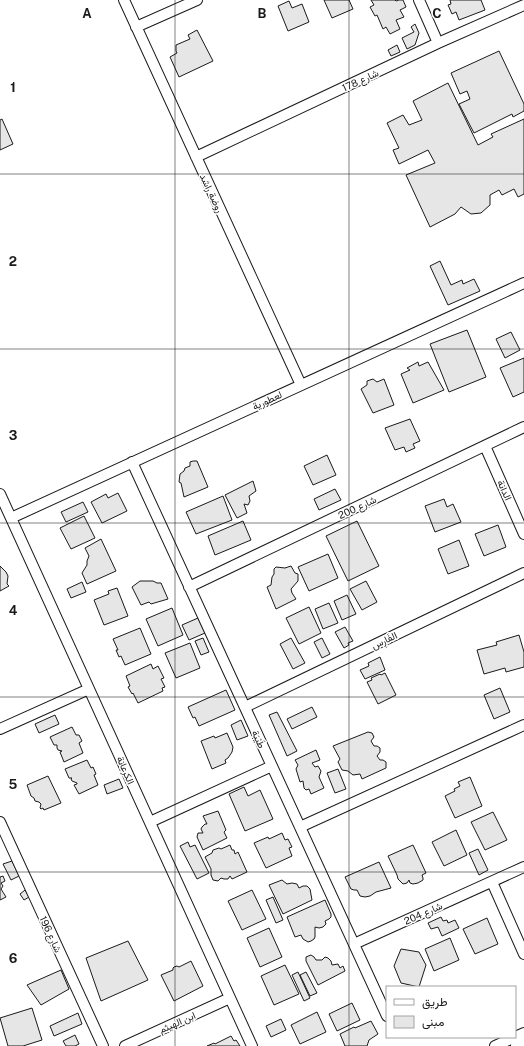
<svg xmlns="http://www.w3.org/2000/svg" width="524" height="1046" viewBox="0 0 524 1046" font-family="'Public Sans',Vazirmatn,sans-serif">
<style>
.building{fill:#e6e6e6;stroke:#1a1a1a}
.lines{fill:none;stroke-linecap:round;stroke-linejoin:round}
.minor-casing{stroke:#1a1a1a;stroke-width:12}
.minor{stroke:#fff;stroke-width:10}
.grid{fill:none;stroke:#1a1a1a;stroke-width:1;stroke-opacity:0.55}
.labels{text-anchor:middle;stroke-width:3;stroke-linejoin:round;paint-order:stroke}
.street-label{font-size:10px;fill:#1a1a1a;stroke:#fff}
.grid-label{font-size:13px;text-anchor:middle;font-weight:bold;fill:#1a1a1a;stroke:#fff;stroke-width:3;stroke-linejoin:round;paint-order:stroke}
</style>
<rect width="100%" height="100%" fill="#fff"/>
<!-- building -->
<path class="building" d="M324,0H349L353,9L332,18Z
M371,0H395L396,1L399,0H403L406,7L400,10L404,17L396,20L400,29L390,34L386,27L383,29L377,15L375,16L370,7L374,5Z
M450,0H481L485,10L459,20L456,12L452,14L448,5L451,4Z
M289,1L292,8L302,4L309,22L288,31L278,6Z
M415,24L419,33L415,45L407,49L402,38L414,32L411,27Z
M197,30L213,61L179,77L170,57L177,53L176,51V45L190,39L188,35Z
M397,45L400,52L391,56L388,50Z
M499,51L524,104V111L513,117L512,114L474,133L459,104L470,99L467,91L460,94L451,73Z
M448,83L478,145L493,137L491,134L524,119V194L518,197L514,189L502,195L499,190L490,195V205L481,213L471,214L461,207L455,214L430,227L406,175L435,163L428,150L399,164L393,150L399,148L387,123L403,115L409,125L422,120L413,101Z
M2,119L13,144L0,150V120Z
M440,261L451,285L462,280L463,284L474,279L480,291L448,305L430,266Z
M467,330L486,377L449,392L430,344Z
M511,332L520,350L505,358L496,339Z
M524,358V392L513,397L500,368Z
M418,362L419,366L428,362L444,390L413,403L401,374L410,370L407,368Z
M373,379L377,382L384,379L394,405L373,413L361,389L367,385V381Z
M410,419L420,441L413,444L415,448L406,452L404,447L395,450L385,428Z
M327,455L336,475L313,485L304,466Z
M193,461H197L208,487L184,497L181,483L179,482L180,474L184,471L185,468L190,466V462Z
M253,481L256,491L249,496L250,501L248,505L244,504L247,513L237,518L225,495Z
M335,489L341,500L319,510L314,499Z
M118,493L127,511L102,523L91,502L106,494L108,498Z
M223,496L232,520L196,534L186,512Z
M444,499L447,507L453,504L461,522L435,532L425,506Z
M83,502L88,512L66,522L61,512Z
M84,516L95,538L71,549L60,528Z
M243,521L251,540L215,555L208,536Z
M357,521L379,566L348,581L326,536Z
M498,525L506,547L484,556L475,534Z
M101,539L116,571L87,584L82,573L87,565V561L89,556L85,548Z
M459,540L469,566L448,574L438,549Z
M328,554L338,578L309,591L298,567Z
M0,566L6,572L8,576L7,584L9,586L0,591Z
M291,566L295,573L298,574V581L291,589L292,593L296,599L276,609L267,587L271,585L272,577L274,574V569L276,567L285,568Z
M140,581H153L157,583H161L168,599L151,604L149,602L141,605L132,587Z
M366,581L377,602L362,610L350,589Z
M82,582L86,592L71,598L67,589Z
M117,588L128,616L104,625L94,600L109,594L108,591Z
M347,595L356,614L342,620L334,601Z
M329,603L338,623L323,629L315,609Z
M309,607L321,633L299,644L286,618Z
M172,608L183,635L158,646L146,619Z
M198,618L205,633L189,640L182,625Z
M345,627L353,641L348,643L349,645L344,648L335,632Z
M140,628L151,654L125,665L121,656L119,657L116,650H118L113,639Z
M519,635L524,652V667L506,672L505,668L484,674L477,650L497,645L496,642Z
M203,638L209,652L201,655L195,641Z
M291,638L305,663L293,669L280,644Z
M322,638L330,654L322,658L314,642Z
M190,643L200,668L176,678L165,653Z
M380,657L385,670L365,679L360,670L369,666L368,663Z
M151,664L153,669L158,666L164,678L161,679L165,687L162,688L163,691L138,703L133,693L132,694L128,687L130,686L126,676Z
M385,673L396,695L378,704L367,682L372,680L371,678L380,674L381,675Z
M500,688L510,712L494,719L484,695Z
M226,690L235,710L199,726L195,717L193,718L188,707Z
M312,707L317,717L292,729L287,719Z
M277,712L297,751L287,756L269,715Z
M55,715L59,724L39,733L35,724Z
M241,720L248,736L237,740L231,725Z
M72,727L76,735H79L82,741L79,743L83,753L64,762L60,752L62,751L58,750L57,748V745H54L50,737Z
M368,732L372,733L374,737L371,741L374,746H377L380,748V752L377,756L380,760H383L386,762V768L362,779L360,774L353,775L348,771L342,770L338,762L340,759L333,746Z
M227,733L233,747L232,752L228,758L225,760L226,763L212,769L201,741L214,736L215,738Z
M316,750L320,760L312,763L315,767L318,766L321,771L319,777L324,788L311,794L309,789L306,790L304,788L303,781L300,782L296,769L298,765L295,760Z
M87,760L91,768L93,767L96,774L94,775L98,785L79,794L74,785L77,784V783L72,781L71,779L72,778H69L65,769Z
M338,769L346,789L335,793L327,773Z
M48,776L61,803L44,810L43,808L41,809L40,808L41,804L39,802L35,801L34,798L31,796L27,785Z
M470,777L482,806L455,818L445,796L455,791L454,789L460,786L458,782Z
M119,779L123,788L107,794L104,785Z
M244,787L248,796L260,790L273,819L245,831L229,794Z
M218,811L226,830L224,832L227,838L203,850L197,837L198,833H203L201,829L202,827L205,824H207L203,816Z
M493,812L507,840L485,850L471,822Z
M456,830L467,855L444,866L432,842Z
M282,833L285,840L288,839L292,847L289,848L292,856L266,868L254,843L268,837L269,839Z
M188,842L190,847L195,845L209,873L197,879L180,846Z
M230,845L232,850H234L235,854L238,852L247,872L232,879L230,876L228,879H224L221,878L218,881L213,880L211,875V869L205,857L212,853L213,850L219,848L221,849Z
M413,845L426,873L422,875L423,878V880L418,883L413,884L410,883L409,880L407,883L403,884L398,879L397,875L388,856Z
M478,849L488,870L479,875L469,853Z
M12,861L19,876L11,880L3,864Z
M379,862L391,888L376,892L370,896L365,897L360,896L357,890H354L351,889L345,877Z
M3,876L5,881L1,883L3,886L1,889L6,897L0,900V877Z
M282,880L287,884L292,883L297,884L299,888L303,886H307L310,889L312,900L283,914L269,885Z
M25,890L29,897L24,900L20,894Z
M252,890L266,919L242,930L228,901Z
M273,897L283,920L276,923L266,900Z
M325,900L331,914V917L329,919L325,921L326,924L323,927L319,928L315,927V937L314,939L311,941L308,942L303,939L301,935L295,937L287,917Z
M441,917L443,921L447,920L448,923L455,920L459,928L442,936L438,927L431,929L428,923Z
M487,918L498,944L475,954L463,929Z
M269,928L282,957L260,967L247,938Z
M450,938L459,960L434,971L425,949Z
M128,941L148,980L101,1001L86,958Z
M401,949L419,952L426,965L419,987L401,983L394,966Z
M311,955L314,957L316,960H322L325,957L328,958L331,961L332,965L338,964L340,968L343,966L345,971L318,985L306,961V957Z
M191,961L203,986L174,1001L161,975L173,970V968L174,967L177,966L179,967Z
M285,965L299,994L274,1005L261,976Z
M61,970L69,989L41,1005L27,985Z
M298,972L310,998L304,1001L292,975Z
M306,972L317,993L310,996L300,975Z
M352,1003L360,1020L337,1031L329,1014Z
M32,1008L42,1040L23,1046H8L0,1018Z
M317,1012L326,1032L300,1044L291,1025Z
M78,1013L82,1024L54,1036L50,1026Z
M281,1019L286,1030L271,1037L266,1026Z
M371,1021L378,1034L369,1040L367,1046H345L340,1034L354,1027L355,1028Z
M75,1035L79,1044L75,1046H66L63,1041Z
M231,1036L234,1041L236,1040L240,1046H207L214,1043L215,1044Z"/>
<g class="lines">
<!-- minor casing -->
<g class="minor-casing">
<path id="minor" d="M124,0L301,385
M419,0L438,43
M136,27L197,0
M196,157L438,43L524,5
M485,446L524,534
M132,462L387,1016
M0,494L252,1046
M11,518L524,283
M189,587L524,427
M245,707L524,573
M0,729L89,689
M0,822L103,1046
M150,822L272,766
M300,827L524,725
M492,882L524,954
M354,944L524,867
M125,1046L230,998
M495,1046L524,1033
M516,1046L524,1042"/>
</g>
<!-- minor -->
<use href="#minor" class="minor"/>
</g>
<!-- grid -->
<path class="grid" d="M175,0V1046M349,0V1046M0,174H524M0,349H524M0,523H524M0,697H524M0,872H524"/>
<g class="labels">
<!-- street labels -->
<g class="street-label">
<text transform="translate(360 80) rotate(-25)" y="4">شارع 178</text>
<text transform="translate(212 193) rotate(65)" y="4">روضة راشد</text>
<text transform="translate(267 400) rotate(-25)" y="4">لعطورية</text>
<text transform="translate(505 490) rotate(66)" y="4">الدانة</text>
<text transform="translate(357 507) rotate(-25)" y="4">شارع 200</text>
<text transform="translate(384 640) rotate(-26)" y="4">الفَارِس</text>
<text transform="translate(259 739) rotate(65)" y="4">طَيْبَة</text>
<text transform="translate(126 770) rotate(66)" y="4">الكرعانة</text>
<text transform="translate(423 913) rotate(-24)" y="4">شارع 204</text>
<text transform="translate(51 934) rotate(65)" y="4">شارع 196</text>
<text transform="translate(177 1022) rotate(-24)" y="4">ابن الهيثم</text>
</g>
</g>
<g class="grid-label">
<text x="87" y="18">A</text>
<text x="262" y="18">B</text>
<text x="437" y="18">C</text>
<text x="13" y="92">1</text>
<text x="13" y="266">2</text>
<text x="13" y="440">3</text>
<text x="13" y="615">4</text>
<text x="13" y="789">5</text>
<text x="13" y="963">6</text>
</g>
<!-- legend -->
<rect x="386" y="986" width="130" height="52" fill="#ffffff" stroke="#a3a3a3"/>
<rect x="394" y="999" width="20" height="6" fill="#ffffff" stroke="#a3a3a3"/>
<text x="422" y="1006" font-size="12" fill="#1a1a1a">طريق</text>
<rect x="394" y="1016" width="20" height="12" fill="#e6e6e6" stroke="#a3a3a3"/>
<text x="422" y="1026" font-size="12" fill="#1a1a1a">مبنى</text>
</svg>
